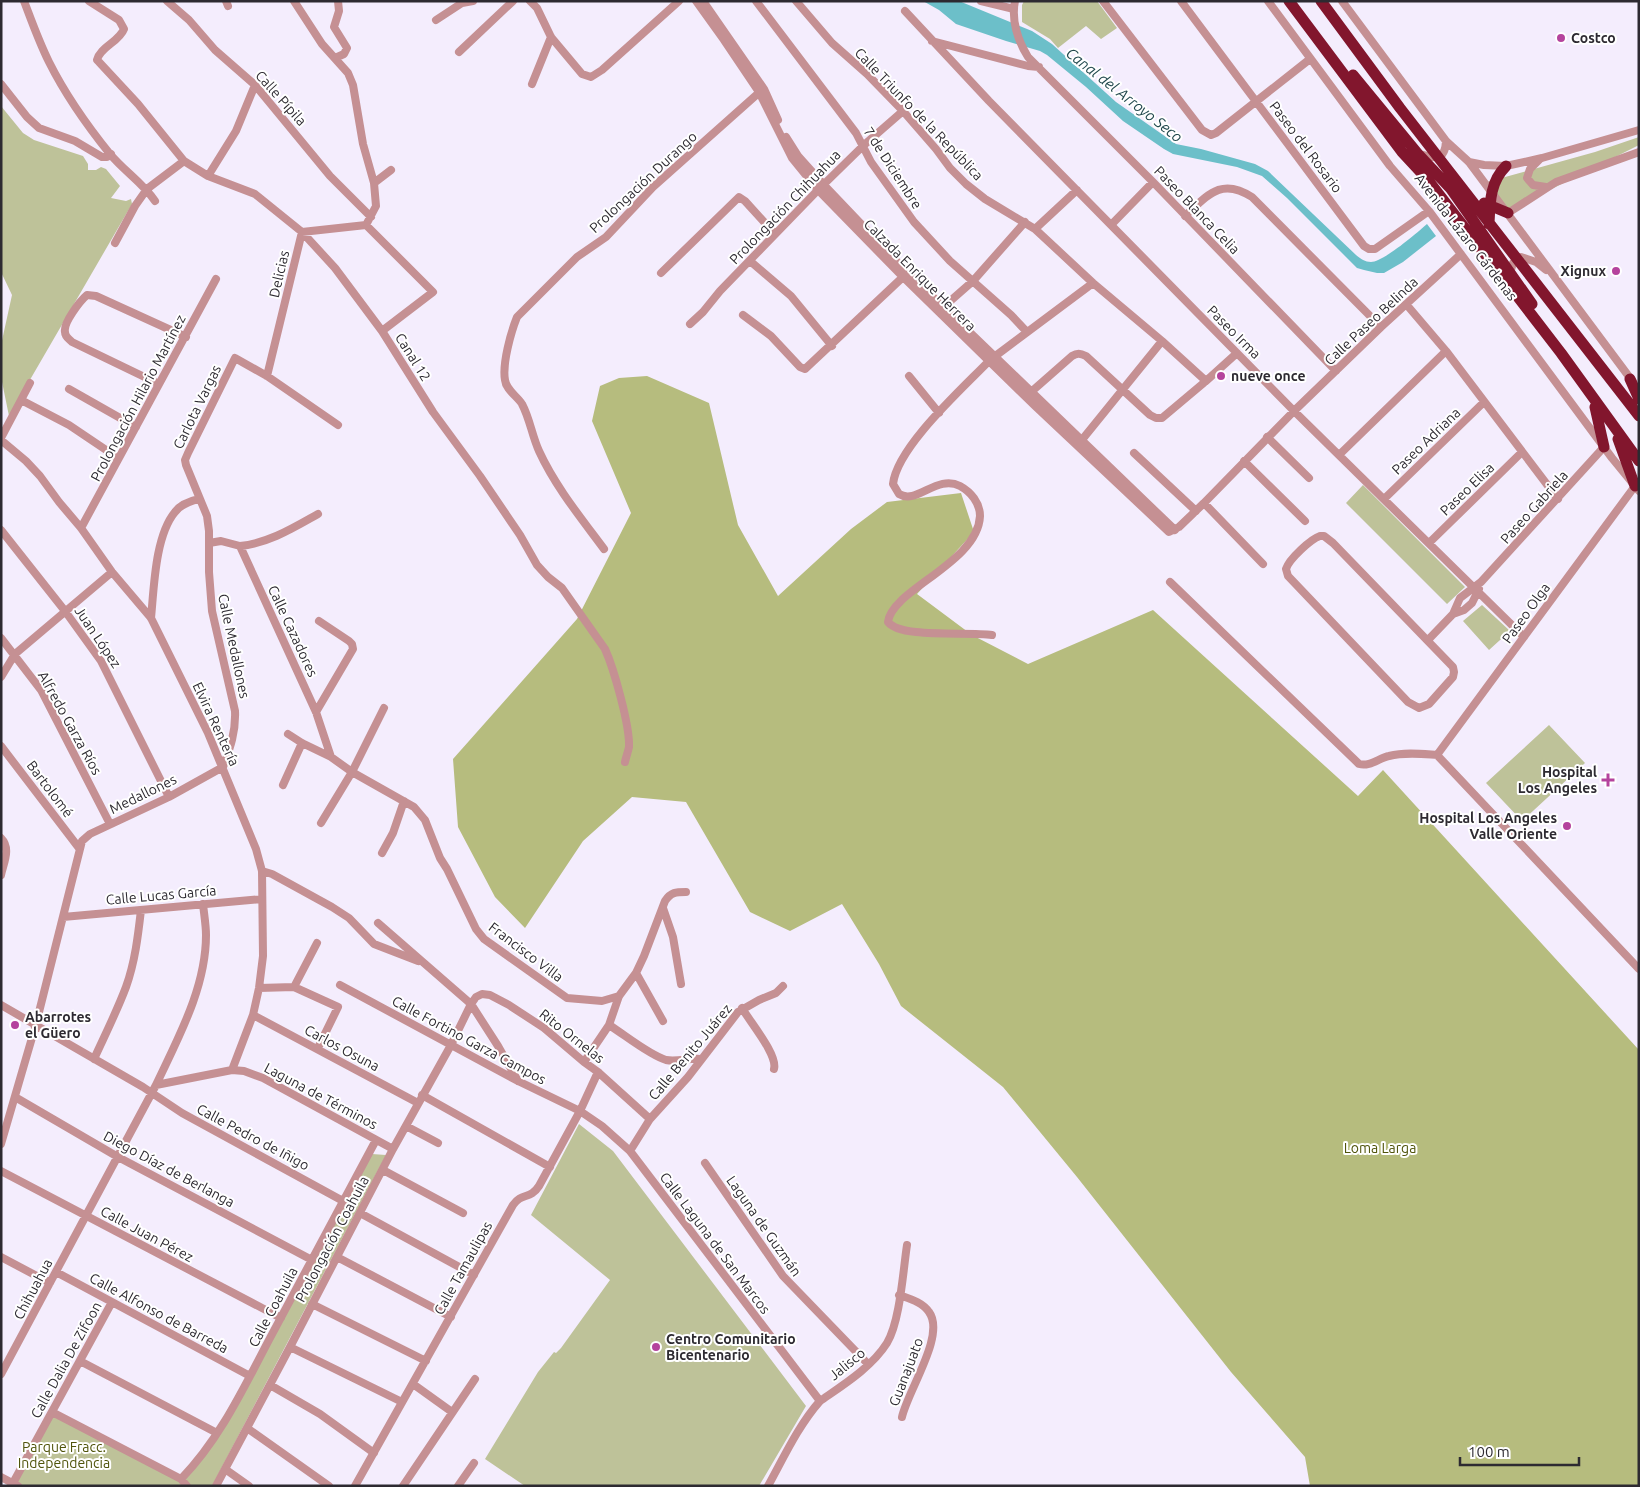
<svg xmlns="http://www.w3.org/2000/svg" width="1640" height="1487" viewBox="0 0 1640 1487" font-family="Ubuntu,sans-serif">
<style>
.green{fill:#bec299}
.forest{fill:#b6bc7e}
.water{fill:#6cbfc9}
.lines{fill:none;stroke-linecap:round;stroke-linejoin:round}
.minor{stroke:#c59093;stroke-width:8}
.highway{stroke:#82162d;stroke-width:11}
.poi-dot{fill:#b5439d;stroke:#fff;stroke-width:2}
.labels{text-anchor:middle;stroke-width:4;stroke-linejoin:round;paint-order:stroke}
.poi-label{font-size:14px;font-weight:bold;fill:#2d2a31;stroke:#fff;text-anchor:start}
.street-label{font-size:14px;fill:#2d2a31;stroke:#fff}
.park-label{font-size:14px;fill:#50540b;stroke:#fff}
.water-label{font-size:15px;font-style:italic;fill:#21484d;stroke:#fff}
</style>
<rect width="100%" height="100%" fill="#f4edfd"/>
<!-- green -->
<path class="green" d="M1024,1H1097L1117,28L1101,39L1086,26L1058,48L1050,39L1022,22V5Z
M1,106L23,133L34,140L83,156L88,164V170H96L101,167L106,169L120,186L111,198L126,201L131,199L132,204L9,416L1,377V345L12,295L1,272Z
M1639,137V145L1508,211L1487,182L1595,152Z
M1363,485L1465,587L1447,604L1346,503Z
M1482,605L1510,631L1489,650L1463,621Z
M1549,725L1585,763L1522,821L1486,783Z
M579,1124L613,1151L806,1406L759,1486H525L485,1459L538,1372L554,1352L556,1353L561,1348L610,1280L531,1215Z
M372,1154L386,1155L212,1486H18L13,1483L52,1412L181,1479L201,1457Z"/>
<!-- forest -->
<path class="forest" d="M647,376L709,403L738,525L778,596L851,529L887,502L961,493L974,532L917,594L972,635L1028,664L1153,610L1358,796L1383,770L1639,1050V1486H1310L1305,1457L1231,1372L1077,1177L1003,1087L901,1006L879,964L842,904L790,931L750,912L686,802L632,797L583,841L525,928L495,897L458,827L453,759L577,619L631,513L592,421L600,386L619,378Z"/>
<!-- water -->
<path class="water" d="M923,1H959L1032,31L1052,44L1116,102L1176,144L1201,149L1255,164L1268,171L1356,255C1361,259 1365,262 1371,262C1383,262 1417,233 1427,224L1436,236L1403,262L1384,273H1377L1364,270L1357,268L1287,198L1262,176L1237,167L1173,154L1164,149L1123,121L1086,87L1047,55L1040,51L1006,41L956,24L939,10Z"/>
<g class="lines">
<!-- minor -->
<path class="minor" d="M24,1C32,22 39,42 49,62C64,92 89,128 110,154C124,171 143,183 155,201
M89,1L119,20L124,29C119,42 100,47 97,60L99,62L138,104L184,161
M167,1L189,20L215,50L255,85L330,176L371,217
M226,1L228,6
M294,1L322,44L348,73L353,85L363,144L374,183
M530,1L537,8L551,37L582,74L591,77L602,70L679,1
M696,1L724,40L759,92L792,158L818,190L903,277L1035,406L1169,532L1179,527L1204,503L1294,411L1381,327L1461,254
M703,1L764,89L778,120
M756,1L856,133L871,162L914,222L950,261L1011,315L1027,332
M796,1L832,43L867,74L903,111L936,149L950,168L966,184L985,199L1035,229L1093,283L1162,341L1206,381
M981,1L1014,9
M1015,1C1011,20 1018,41 1028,57L1153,182L1336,371
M1103,1L1202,130L1211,135L1216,133L1310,59
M1181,1L1364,246L1369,249H1375L1429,211
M1268,1L1390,166L1429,211L1612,458L1639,491
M1342,1L1446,141L1469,162L1633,382
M905,11L989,101L1294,411L1524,637
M436,20L462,3L473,1
M932,41L1028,66L1039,67
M459,52L513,1
M335,58L344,54L347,48L334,27L339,11L338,1
M1,84L27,117L39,128L75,141L102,157H107L111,154
M532,84L551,37
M786,137L798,156L824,185L904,269L1175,530
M1420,154C1435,159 1445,161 1446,141
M1540,159L1530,169L1527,178L1533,185L1546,187
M1469,162L1484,165L1506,166L1542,158L1639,130
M208,176L236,131L255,85
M1508,213L1556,182L1639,152
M1185,216C1208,195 1221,177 1252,197L1381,327
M366,225L433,292L382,331
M1111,225L1153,182
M1035,229L1077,190
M115,243L135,206L147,189L184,161L208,176L255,194L302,232L335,268L382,331L433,412L480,476L520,535L537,565L548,577L562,588L605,649C614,669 630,726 629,747C628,752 626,757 625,762
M750,261L791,296L832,346
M661,273L739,197L745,201L775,234
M1510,273L1513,263L1521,257L1536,262L1546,270
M1406,304L1446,351L1558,499
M940,310L973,281L1025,222
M743,315L771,336L800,367L805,369L903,277
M690,324L703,312L720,291L818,190L864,145L903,111
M994,357L1093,283
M989,361C963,388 897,447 893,484L899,494C917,505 937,474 960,486C971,492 980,503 980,516C978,563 891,590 888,622C901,639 969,631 992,635
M267,376L302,232L366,225L376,206L374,183L391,170
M909,376L939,413
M159,384L72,342C69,339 65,337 65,332C63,323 80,301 87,295L96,296L186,337
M69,389L136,427
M1031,392L1072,356C1077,353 1080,353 1086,356L1150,415L1156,418H1162L1206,381L1237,353
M21,400L69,425L118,458
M1267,437L1309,478
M1,438L30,383
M1,440L26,461L40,476L59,502L81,528L112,572L151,618L208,733L256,849L262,871L263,956L259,988L253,1015L232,1070
M1081,441L1162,341
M1134,453L1196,511
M1339,455L1446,351
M1244,461L1305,521
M1384,499L1484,402
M1204,503L1263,564
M81,528L216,279
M1,530L65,611L101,661L169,797
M1320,536H1324L1333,543L1453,667L1454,672L1453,677L1429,704L1419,708L1408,702L1288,576L1286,569C1289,559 1311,539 1320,536Z
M209,543L221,541L240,546L316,712L331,757
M1429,543L1522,452
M240,546C269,543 293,528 318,514
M604,549C581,518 555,486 539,451C532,436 530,419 522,404C517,396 506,390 505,380C502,364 511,332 517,317L577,257L606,237L653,187L762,90
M1170,582L1359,764C1370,767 1379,758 1389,756C1405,752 1422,754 1437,755
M1453,614L1460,598L1481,582L1604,447
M151,618C154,588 155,536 175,512C181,504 190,501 199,499
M1,638L41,690L110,824
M1428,640L1453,614L1464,610L1472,603L1479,589
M1,677L15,654L112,572
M316,712L353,649L352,644L349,641L319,621
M288,734L302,743L331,757L352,772L414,807L425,820L440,858L447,869L476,929L484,939L567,998L602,1001L619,996
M1,746L79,848
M1437,755L1635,486
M1437,755L1639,969
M283,785L302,743
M321,823L352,772L384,708
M1,838C11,848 4,862 1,875
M382,853L393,833L404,801
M262,871L272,874L332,907L349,918L374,944L418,961
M663,908L673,937L681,984
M63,917L262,899
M378,923L471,1004L498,1046L518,1081
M636,973L663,1021
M340,985L518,1081L580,1111L602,1126L630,1151L820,1401
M294,987L317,943
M259,988L294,987L338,1007L318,1048
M1,1005L143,1087L182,1113L343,1201
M742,1008C750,1022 778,1055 774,1069
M253,1015L418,1103
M609,1025C625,1035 649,1055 666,1060C677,1062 689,1058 700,1059
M94,1059C105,1035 117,1011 126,987C135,962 138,936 141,910
M584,1062L609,1025L619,996L636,973L644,956L665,901C671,892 676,892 686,892
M156,1085C178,1038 206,988 206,935C206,925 204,914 203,904
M422,1095L550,1167
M15,1097L118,1157L312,1260
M406,1126L438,1143
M1,1144L36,1024L82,841L90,834L169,797L223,767C230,748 236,732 235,711L212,611L209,572V531L207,516L186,465L185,460L188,453L235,358L267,376L338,425
M630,1151L650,1119L688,1077L738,1012L759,1000L776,993L783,986
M705,1163L783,1276L868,1364
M383,1170L463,1213
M1,1171L281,1318
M360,1213L474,1275
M1,1257L50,1283
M337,1257L451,1317
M56,1272L250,1376
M899,1295C910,1299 922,1302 929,1312C946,1335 908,1390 902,1417
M312,1304L426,1361
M290,1347L402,1402
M80,1361L217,1433
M1,1374L156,1085L232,1070L244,1071L263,1078L393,1149
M413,1384L452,1412
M270,1385L320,1414L374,1453
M52,1412L181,1479L187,1486
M247,1428L329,1486
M225,1469L249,1486
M1,1477L18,1486
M181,1479C220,1439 244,1387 270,1338C306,1272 341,1206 376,1140
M13,1483L112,1302
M216,1486L290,1347L393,1149L451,1045L471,1004L476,997L482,994L490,995L509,1005L544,1028L584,1062L598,1072L650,1119
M355,1486L513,1205C522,1192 530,1200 539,1186L580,1111L598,1072
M403,1486L475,1379
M458,1486L474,1463
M768,1486C784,1457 798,1426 820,1401C843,1385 872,1367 887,1343C900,1322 903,1271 907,1245"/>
<!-- highway -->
<path class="highway" d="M1289,1L1402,152L1428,180L1561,353L1639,461
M1321,1L1400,108L1639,416
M1353,75L1418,154L1451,189L1532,304
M1484,203L1508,213
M1489,224C1490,202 1490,182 1506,166
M1630,379L1639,399
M1595,407L1604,447
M1618,439L1635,486"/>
</g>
<!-- markers -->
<g class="poi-dot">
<circle cx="1561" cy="38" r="5"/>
<circle cx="1616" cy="271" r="5"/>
<circle cx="1221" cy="376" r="5"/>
<path d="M1605.5 772.5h5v5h5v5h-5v5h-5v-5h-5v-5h5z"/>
<circle cx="1567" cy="826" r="5"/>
<circle cx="15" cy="1025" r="5"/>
<circle cx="656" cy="1347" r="5"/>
</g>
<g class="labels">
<!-- poi labels -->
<g class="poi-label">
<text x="1571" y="43">Costco</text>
<text x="1606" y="276" text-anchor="end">Xignux</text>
<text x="1231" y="381">nueve once</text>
<text x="1597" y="777" text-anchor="end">Hospital<tspan x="1597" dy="16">Los Angeles</tspan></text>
<text x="1557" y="823" text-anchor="end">Hospital Los Angeles<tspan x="1557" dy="16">Valle Oriente</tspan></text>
<text x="25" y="1022">Abarrotes<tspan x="25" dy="16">el Güero</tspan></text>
<text x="666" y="1344">Centro Comunitario<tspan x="666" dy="16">Bicentenario</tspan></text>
</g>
<!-- street labels -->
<g class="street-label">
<text transform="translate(281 98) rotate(48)" y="5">Calle Pípila</text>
<text transform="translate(919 114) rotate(46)" y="5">Calle Triunfo de la República</text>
<text transform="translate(1306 147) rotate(53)" y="5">Paseo del Rosario</text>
<text transform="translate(893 168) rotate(57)" y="5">7 de Diciembre</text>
<text transform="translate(643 182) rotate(-43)" y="5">Prolongación Durango</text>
<text transform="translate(785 207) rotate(-46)" y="5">Prolongación Chihuahua</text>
<text transform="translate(1197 210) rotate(46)" y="5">Paseo Blanca Celia</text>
<text transform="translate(1466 237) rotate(52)" y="5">Avenida Lázaro Cárdenas</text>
<text transform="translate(279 274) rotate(-77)" y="5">Delicias</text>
<text transform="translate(920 275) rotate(45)" y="5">Calzada Enrique Herrera</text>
<text transform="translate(1371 321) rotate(-43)" y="5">Calle Paseo Belinda</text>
<text transform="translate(1234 332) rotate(45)" y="5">Paseo Irma</text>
<text transform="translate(413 357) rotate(58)" y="5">Canal 12</text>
<text transform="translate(138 398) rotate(-62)" y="5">Prolongación Hilario Martínez</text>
<text transform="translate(197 407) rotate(-64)" y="5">Carlota Vargas</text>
<text transform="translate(1426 441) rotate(-44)" y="5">Paseo Adriana</text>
<text transform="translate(1467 489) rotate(-44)" y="5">Paseo Elisa</text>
<text transform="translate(1534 507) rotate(-48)" y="5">Paseo Gabriela</text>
<text transform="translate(1526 613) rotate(-54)" y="5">Paseo Olga</text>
<text transform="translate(293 631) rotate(65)" y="5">Calle Cazadores</text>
<text transform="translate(98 637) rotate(56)" y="5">Juan López</text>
<text transform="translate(234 646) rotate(78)" y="5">Calle Medallones</text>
<text transform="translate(70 723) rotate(61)" y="5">Alfredo Garza Ríos</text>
<text transform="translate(216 724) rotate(65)" y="5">Elvira Rentería</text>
<text transform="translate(50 789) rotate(53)" y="5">Bartolomé</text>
<text transform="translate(143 794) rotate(-26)" y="5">Medallones</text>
<text transform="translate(161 895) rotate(-5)" y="5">Calle Lucas García</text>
<text transform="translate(526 952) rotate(37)" y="5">Francisco Villa</text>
<text transform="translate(572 1036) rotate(38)" y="5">Rito Ornelas</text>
<text transform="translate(469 1040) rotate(28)" y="5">Calle Fortino Garza Campos</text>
<text transform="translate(342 1048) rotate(28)" y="5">Carlos Osuna</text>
<text transform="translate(690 1052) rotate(-50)" y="5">Calle Benito Juárez</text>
<text transform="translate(321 1096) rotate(28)" y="5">Laguna de Términos</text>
<text transform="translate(253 1137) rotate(28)" y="5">Calle Pedro de Iñigo</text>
<text transform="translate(169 1169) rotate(28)" y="5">Diego Díaz de Berlanga</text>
<text transform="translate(764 1226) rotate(55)" y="5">Laguna de Guzmán</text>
<text transform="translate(147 1234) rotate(28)" y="5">Calle Juan Pérez</text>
<text transform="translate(332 1239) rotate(-62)" y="5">Prolongación Coahuila</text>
<text transform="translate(715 1243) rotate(53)" y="5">Calle Laguna de San Marcos</text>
<text transform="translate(463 1268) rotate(-61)" y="5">Calle Tamaulipas</text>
<text transform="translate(33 1289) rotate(-62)" y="5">Chihuahua</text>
<text transform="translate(273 1307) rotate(-62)" y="5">Calle Coahuila</text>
<text transform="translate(159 1313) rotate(28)" y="5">Calle Alfonso de Barreda</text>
<text transform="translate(66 1360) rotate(-61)" y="5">Calle Dalia De Zifoon</text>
<text transform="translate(847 1364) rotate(-39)" y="5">Jalisco</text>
<text transform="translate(906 1372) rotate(-69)" y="5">Guanajuato</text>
</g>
<!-- park labels -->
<g class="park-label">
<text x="1380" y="1153">Loma Larga</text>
<text x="64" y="1452">Parque Fracc.<tspan x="64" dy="16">Independencia</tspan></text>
</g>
<!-- water labels -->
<g class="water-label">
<text transform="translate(1124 95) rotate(38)" y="5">Canal del Arroyo Seco</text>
</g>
</g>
<!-- border -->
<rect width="1640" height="1487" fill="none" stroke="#2d2a31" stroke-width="5"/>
<!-- scale -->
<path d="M1460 1457v8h119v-8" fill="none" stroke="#2d2a31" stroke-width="2.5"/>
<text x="1468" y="1457" font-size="15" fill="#2d2a31" stroke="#ffffff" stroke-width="4" paint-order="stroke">100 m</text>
</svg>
